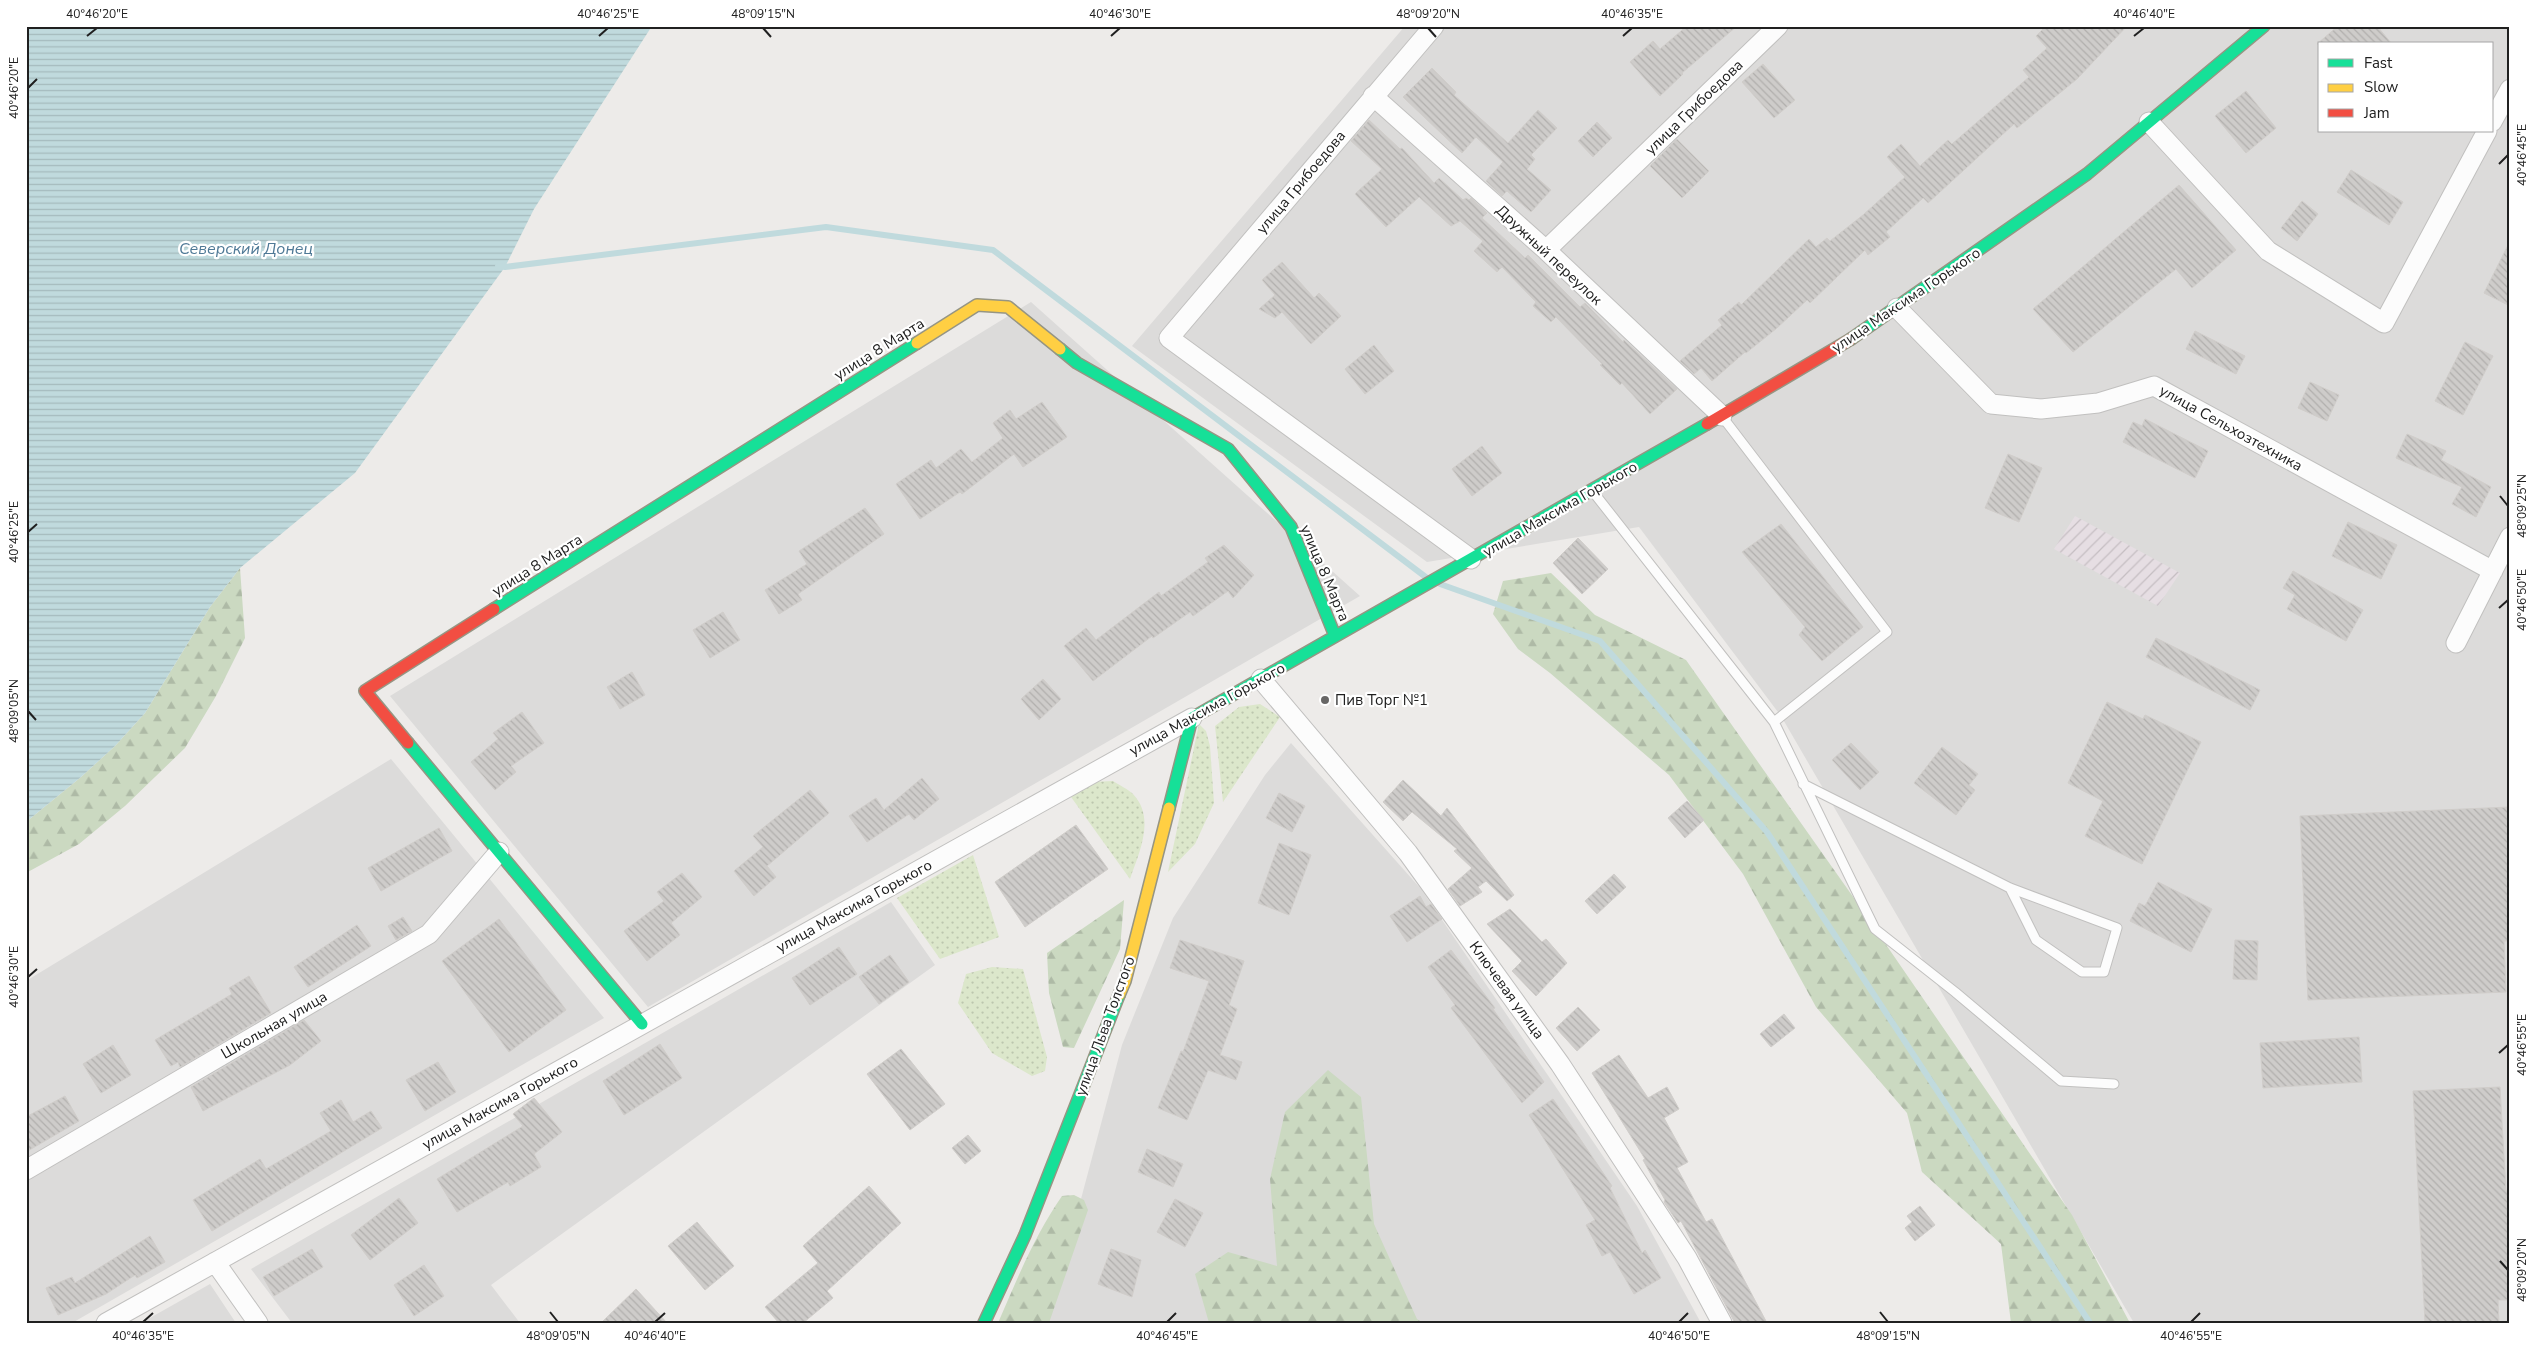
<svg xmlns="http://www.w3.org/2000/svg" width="2536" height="1349" viewBox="0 0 2536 1349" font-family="'Nunito Sans',sans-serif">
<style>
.residential{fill:#dcdbda;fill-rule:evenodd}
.industrial{fill:url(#industrial-furrows)}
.grass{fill:url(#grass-dots)}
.forest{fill:url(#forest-firs)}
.water{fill:url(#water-rules)}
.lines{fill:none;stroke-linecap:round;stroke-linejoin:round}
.stream{stroke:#c0dadd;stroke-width:6}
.building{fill:url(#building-back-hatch);stroke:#d0cdca}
.lane-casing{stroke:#c1c0bf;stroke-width:11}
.street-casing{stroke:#c1c0bf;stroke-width:21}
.fast-casing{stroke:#969583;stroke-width:14}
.slow-casing{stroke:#969583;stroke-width:14}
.jam-casing{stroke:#969583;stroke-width:14}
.lane{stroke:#fcfcfc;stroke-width:9}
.street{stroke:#fcfcfc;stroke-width:19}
.fast{stroke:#16e098;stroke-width:11}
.slow{stroke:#ffcf43;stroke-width:11}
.jam{stroke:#f24e42;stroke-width:11}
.ticks{fill:none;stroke:#202020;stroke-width:2}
.poi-dot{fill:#686766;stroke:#fff;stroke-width:2}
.labels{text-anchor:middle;stroke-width:4.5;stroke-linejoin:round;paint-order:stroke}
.street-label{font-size:15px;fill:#202020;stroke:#fff}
.poi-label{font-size:15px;fill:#202020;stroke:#fff;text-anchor:start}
.water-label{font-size:16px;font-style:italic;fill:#4f7996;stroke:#fff}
.neatline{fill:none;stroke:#202020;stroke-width:2}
.ticks-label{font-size:12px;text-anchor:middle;fill:#202020}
</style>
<defs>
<pattern id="industrial-furrows" width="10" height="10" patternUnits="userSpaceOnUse" patternTransform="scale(1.25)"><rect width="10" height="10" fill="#e6dee3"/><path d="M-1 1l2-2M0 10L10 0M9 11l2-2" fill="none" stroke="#c5bec2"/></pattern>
<pattern id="grass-dots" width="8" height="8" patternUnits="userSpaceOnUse" patternTransform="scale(1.25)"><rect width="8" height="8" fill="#dce7cb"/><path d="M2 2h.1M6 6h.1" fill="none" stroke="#bcc6ae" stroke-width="1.8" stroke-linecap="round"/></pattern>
<pattern id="forest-firs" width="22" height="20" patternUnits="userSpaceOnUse" patternTransform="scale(1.25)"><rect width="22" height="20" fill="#cbd9c1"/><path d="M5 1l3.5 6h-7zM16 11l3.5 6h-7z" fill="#aebaa6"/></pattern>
<pattern id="water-rules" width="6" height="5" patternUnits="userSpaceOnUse" patternTransform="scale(1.25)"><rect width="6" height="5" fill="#c0dadd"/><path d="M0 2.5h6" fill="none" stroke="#a5bbbd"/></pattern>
<pattern id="building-back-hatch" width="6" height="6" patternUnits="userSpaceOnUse" patternTransform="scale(1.25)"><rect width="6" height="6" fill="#ceccca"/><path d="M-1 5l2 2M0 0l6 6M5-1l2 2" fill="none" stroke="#b1afad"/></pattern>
</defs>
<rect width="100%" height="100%" fill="#edebe9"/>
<!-- residential -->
<path class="residential" d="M1405,26H2510V1323H2134L1781,716L1639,527L1427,562L1132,346ZM2320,44H2492V131H2320Z
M1031,302L1360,596L648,1007L390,696Z
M1291,743L1421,889L1637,1206L1701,1323H1048L1122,1045L1173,918L1265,775Z
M391,759L604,1018L72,1323H26V981Z
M891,902L935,965L491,1285L520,1323H292L251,1269Z
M210,1284L236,1323H141Z"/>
<!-- industrial -->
<path class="industrial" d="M2075,516L2180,573L2158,606L2054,549Z"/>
<!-- grass -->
<path class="grass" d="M1260,704L1280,717L1223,802L1215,726L1239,707Z
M1199,724L1206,731L1210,746L1214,803L1195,844L1168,872Z
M1113,781C1119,785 1128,789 1133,794C1156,818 1139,853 1130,879L1071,797L1092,782Z
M973,855L999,937L940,959L897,898Z
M992,967L1023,969L1047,1057L1045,1071L1032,1076L992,1053L958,1003L966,974Z"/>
<!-- forest -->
<path class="forest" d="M240,568L245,638L216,696L185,748L125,806L79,844L26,873V822L81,777L115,746L145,713L210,607Z
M1551,573L1595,615L1686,660L1856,901L2072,1215L2130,1323H2011L2001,1244L1922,1172L1907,1113L1816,1007L1743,874L1669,775L1550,673L1518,649L1493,614L1503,581Z
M1124,900L1120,949L1074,1048L1063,1047L1049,993L1047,953Z
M1328,1070L1361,1097L1374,1224L1417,1319L1423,1323H1209L1195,1274L1228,1252L1277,1266L1270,1179L1285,1112Z
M1074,1195L1084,1200L1088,1210L1049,1323H998C1017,1279 1035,1235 1062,1196Z"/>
<!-- water -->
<path class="water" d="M26,26H652L534,209L505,267L355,473L240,568L210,607L145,713L115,746L81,777L26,822Z"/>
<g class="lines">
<!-- stream -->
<path class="stream" d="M498,266L505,267L826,227L993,250L1427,578
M1440,584L1600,641L1767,832L2090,1323"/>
</g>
<!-- building -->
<path class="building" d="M1687,26H1737L1682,73L1683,74L1660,96L1630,62L1653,41L1660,49Z
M2046,26H2127L2077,79L2017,128L2014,124L1928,203L1923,198L1886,232L1890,237L1868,255L1865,250L1810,303L1807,300L1777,328L1746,353L1745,352L1712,381L1701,368L1694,374L1680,361L1722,325L1718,320L1739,302L1741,305L1809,239L1816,247L1827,238L1830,241L1863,215L1905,177L1887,157L1901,144L1920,166L1948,140L1952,144L2029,77L2023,70L2047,48L2036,36Z
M2338,26H2377L2392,44H2317Z
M1763,64L1795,100L1774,118L1742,82Z
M1432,68L1456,92L1454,95L1508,143L1538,110L1557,128L1531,155L1535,159L1527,169L1551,190L1531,212L1507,191L1502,196L1486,181L1503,162L1476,137L1462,153L1403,97Z
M2246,91L2276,128L2246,153L2215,116Z
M1369,120L1400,149L1402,148L1434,183L1439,178L1463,200L1466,198L1469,200L1471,198L1487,213L1482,218L1525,258L1528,255L1580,307L1585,303L1623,342L1624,340L1677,389L1650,414L1622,383L1620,385L1600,365L1602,364L1556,317L1551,322L1533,306L1536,302L1502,267L1497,272L1474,251L1483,241L1460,221L1451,226L1419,197L1386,227L1355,194L1382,169L1351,141Z
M1597,122L1612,138L1593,157L1578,141Z
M1677,139L1709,171L1682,198L1650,166Z
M2351,170L2403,202L2389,225L2337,192Z
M2179,185L2236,250L2192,288L2176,269L2073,352L2033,309Z
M2302,201L2318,214L2297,241L2281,228Z
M2510,241V306L2484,293Z
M1282,262L1314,298L1319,293L1341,316L1311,344L1282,312L1275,318L1259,309L1275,295L1262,280Z
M2195,331L2245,356L2236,374L2186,349Z
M2465,342L2493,356L2463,415L2435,401Z
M1374,345L1394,371L1365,394L1345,369Z
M2310,382L2339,395L2327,421L2298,408Z
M1042,402L1067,437L1023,467L1014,454L962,494L960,492L920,519L896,484L931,460L936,468L961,449L972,462L1003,438L993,423L1010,410L1016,419Z
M2145,419L2208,451L2195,478L2123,442L2133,422L2142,426Z
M2407,434L2446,451L2441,460L2491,487L2476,517L2452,504L2462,487L2396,458Z
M1482,446L1502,473L1472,496L1452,469Z
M2008,454L2042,468L2019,522L1985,508Z
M865,508L884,534L798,594L802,600L779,614L765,590L807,564L799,551Z
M2348,522L2397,545L2381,579L2332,556Z
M1781,524L1863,627L1822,661L1799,635L1805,627L1742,552Z
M1578,538L1608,569L1582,594L1553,563Z
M1224,545L1254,575L1233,598L1228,591L1193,616L1190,612L1153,638L1152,636L1093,681L1064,646L1086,628L1096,640L1159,592L1161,596L1208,562L1205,558Z
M2293,571L2363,610L2346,641L2287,609L2295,595L2283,588Z
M723,612L740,640L710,658L693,630Z
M2156,638L2260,690L2250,710L2146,657Z
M632,672L645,695L620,709L607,687Z
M1043,679L1061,699L1039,720L1021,699Z
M2107,702L2143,719L2145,715L2201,742L2142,864L2085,836L2103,801L2068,783Z
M522,712L544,743L511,766L516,772L495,790L471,762L498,739L493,733Z
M1851,743L1879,772L1860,790L1832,760Z
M1942,747L1978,774L1969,785L1975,790L1956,815L1914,783Z
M922,778L939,799L914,820L909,814L867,842L849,816L876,798L884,810Z
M1403,780L1441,816L1447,808L1514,895L1507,901L1486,881L1478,887L1482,892L1460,906L1448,889L1472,868L1454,851L1457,849L1412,812L1403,821L1383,802Z
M810,790L829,813L767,866L776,877L754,896L734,871L763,847L753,836Z
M1279,793L1305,806L1292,832L1266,818Z
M1687,801L1704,820L1685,838L1668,818Z
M2510,807V941H2504L2506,992L2308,1000L2300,816Z
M1076,825L1108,869L1025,927L995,882Z
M439,828L452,851L381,891L368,868Z
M1279,843L1311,855L1289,915L1258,903Z
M682,873L702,897L671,923L680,935L647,961L624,931L664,901L657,892Z
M1614,874L1626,887L1597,914L1585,901Z
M2158,882L2212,909L2191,952L2130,921L2139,903L2145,906Z
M1420,896L1426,907L1431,904L1442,919L1407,942L1390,916Z
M1510,909L1542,942L1546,939L1567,963L1536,996L1512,971L1522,961L1487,924Z
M403,917L412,931L396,940L388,926Z
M499,919L566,1010L509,1052L442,961Z
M357,925L371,946L308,987L294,967Z
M1180,940L1244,961L1229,1005L1237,1009L1220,1055L1242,1062L1236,1080L1208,1070L1187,1120L1158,1108L1181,1051L1183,1052L1209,981L1170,968Z
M2235,940L2258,941L2257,980L2233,979Z
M839,947L857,974L810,1005L792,978Z
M1451,950L1495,1008L1493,1009L1544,1082L1522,1103L1451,1008L1455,1005L1428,967Z
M890,955L909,982L879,1004L859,977Z
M249,976L271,1013L180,1067L178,1062L171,1066L155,1040L232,994L229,988Z
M1578,1007L1600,1030L1577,1051L1556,1028Z
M1784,1014L1795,1028L1771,1047L1760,1034Z
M304,1020L321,1041L290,1065L203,1111L191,1087Z
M2359,1037L2362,1082L2263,1088L2260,1043Z
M660,1044L682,1078L624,1115L603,1081Z
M113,1045L131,1075L101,1093L83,1064Z
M901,1049L945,1104L910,1130L867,1074Z
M1619,1055L1648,1098L1667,1087L1679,1109L1664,1118L1688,1162L1677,1168L1706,1222L1712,1219L1767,1323H1735L1681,1221L1678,1223L1664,1202L1665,1200L1643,1160L1645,1159L1592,1073Z
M438,1062L456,1092L425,1111L406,1080Z
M2500,1087L2506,1191H2510V1300H2498L2499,1323H2425L2413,1091Z
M65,1096L79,1121L26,1152V1117Z
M534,1098L562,1132L534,1154L541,1167L510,1186L508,1182L457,1212L437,1179L523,1126L513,1114Z
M1553,1099L1612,1186L1610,1188L1642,1253L1645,1250L1661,1278L1634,1294L1610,1252L1602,1256L1586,1225L1595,1220L1529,1115Z
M341,1100L353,1122L371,1111L382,1128L212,1231L193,1200L260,1159L266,1169L331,1131L320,1113Z
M968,1135L981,1151L965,1164L952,1148Z
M1147,1149L1183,1164L1173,1187L1138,1172Z
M869,1186L901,1223L827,1291L833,1298L803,1323H779L765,1307L818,1263L803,1246Z
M399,1198L418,1223L370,1260L351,1235Z
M1175,1199L1203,1213L1185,1247L1157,1232Z
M1920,1206L1935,1225L1915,1241L1905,1228L1912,1222L1907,1216Z
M697,1222L734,1266L705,1290L668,1246Z
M150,1236L165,1262L137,1278L135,1275L106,1294L58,1315L46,1288L72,1277L75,1283Z
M312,1249L323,1267L274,1296L263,1277Z
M1111,1249L1141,1260L1132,1297L1098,1284Z
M424,1265L444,1296L414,1316L394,1285Z
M636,1289L667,1323H601Z"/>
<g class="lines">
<!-- lane casing -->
<g class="lane-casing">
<path id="lane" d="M1594,493L1774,722L1887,632L1724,419
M1774,722L1875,929L1955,992L2061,1081L2114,1084
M1803,784L2010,888L2117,928L2104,972H2082L2036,940L2010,888"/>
</g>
<!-- street casing -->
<g class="street-casing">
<path id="street" d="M1434,26L1169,338L1471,559
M1373,96L1546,250L1722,416
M2149,122L2268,251L2384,323L2487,131
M2492,122L2510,89
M1546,250L1778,26
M1897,308L1991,404L2041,409L2098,403L2154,386L2493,571
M2456,643L2510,537
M1261,679L1408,853L1560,1064L1687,1258L1722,1323
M26,1170L429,934L499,852
M215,1262L258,1323
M106,1323L1192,718"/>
</g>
<!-- fast casing -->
<g class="fast-casing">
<path id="fast" d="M1851,339L2087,174L2264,26
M1060,349L1077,363L1228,449L1291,527L1335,636
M494,609L917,343
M408,743L642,1024
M1169,808L1192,718L1707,424
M984,1323L1025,1235L1119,995"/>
</g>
<!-- slow casing -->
<g class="slow-casing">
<path id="slow" d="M917,343L977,305L1008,307L1060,349
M1119,995L1125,981L1169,808"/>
</g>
<!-- jam casing -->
<g class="jam-casing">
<path id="jam" d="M1707,424L1851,339
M408,743L365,691L494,609"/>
</g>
<!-- lane -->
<use href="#lane" class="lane"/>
<!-- street -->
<use href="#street" class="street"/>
<!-- fast -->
<use href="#fast" class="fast"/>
<!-- slow -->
<use href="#slow" class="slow"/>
<!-- jam -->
<use href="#jam" class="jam"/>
</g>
<!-- ticks -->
<path class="ticks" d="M763,28L771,37M1428,28L1436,37M87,36L97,28M599,36L608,28M1111,36L1120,28M1623,36L1632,28M2134,36L2144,28M28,88L37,79M2499,164L2508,155M2500,496L2508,506M28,532L37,524M2499,608L2508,600M28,711L36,720M28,977L37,969M2499,1053L2508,1045M2500,1261L2508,1270M550,1312L558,1322M1880,1312L1888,1322M143,1322L153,1313M655,1322L665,1313M1167,1322L1176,1313M1679,1322L1688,1313M2191,1322L2200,1313"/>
<!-- markers -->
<circle class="poi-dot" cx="1325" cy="700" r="5"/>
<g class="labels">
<!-- street labels -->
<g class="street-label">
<text transform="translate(1694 107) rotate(-44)" y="5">улица Грибоедова</text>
<text transform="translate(1301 182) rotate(-50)" y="5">улица Грибоедова</text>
<text transform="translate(1549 255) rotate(43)" y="5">Дружный переулок</text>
<text transform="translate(1906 300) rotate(-34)" y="5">улица Максима Горького</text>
<text transform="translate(879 349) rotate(-32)" y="5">улица 8 Марта</text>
<text transform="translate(2231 428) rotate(29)" y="5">улица Сельхозтехника</text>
<text transform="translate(1560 509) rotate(-30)" y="5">улица Максима Горького</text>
<text transform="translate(537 565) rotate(-32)" y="5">улица 8 Марта</text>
<text transform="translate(1325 573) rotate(67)" y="5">улица 8 Марта</text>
<text transform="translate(1207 709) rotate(-29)" y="5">улица Максима Горького</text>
<text transform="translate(854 906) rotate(-29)" y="5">улица Максима Горького</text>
<text transform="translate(1507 990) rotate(54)" y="5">Ключевая улица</text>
<text transform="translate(274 1025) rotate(-30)" y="5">Школьная улица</text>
<text transform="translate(1105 1026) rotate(-70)" y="5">улица Льва Толстого</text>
<text transform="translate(500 1103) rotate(-29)" y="5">улица Максима Горького</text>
</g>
<!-- poi labels -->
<g class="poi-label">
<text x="1335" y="705">Пив Торг №1</text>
</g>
<!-- water labels -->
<g class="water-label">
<text x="246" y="254">Северский Донец</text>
</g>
</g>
<!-- border -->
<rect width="2536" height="1349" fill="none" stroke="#ffffff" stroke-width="55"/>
<!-- legend -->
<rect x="2318" y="42" width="175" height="90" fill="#ffffff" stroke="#a6a6a6"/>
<rect x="2328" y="59" width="25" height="8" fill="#16e098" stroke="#a6a6a6"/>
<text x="2364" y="68" font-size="15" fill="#202020">Fast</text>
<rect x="2328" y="84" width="25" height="8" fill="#ffcf43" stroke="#a6a6a6"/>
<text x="2364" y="92" font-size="15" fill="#202020">Slow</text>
<rect x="2328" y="109" width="25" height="8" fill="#f24e42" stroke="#a6a6a6"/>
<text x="2364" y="118" font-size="15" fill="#202020">Jam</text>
<rect x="28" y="28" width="2480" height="1294" class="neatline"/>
<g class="ticks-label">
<text x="97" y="18">40°46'20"E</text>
<text x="608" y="18">40°46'25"E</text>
<text x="763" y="18">48°09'15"N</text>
<text x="1120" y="18">40°46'30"E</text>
<text x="1428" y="18">48°09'20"N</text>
<text x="1632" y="18">40°46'35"E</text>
<text x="2144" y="18">40°46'40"E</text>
<text transform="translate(14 88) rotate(-90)" y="4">40°46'20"E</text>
<text transform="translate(2522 155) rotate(-90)" y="4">40°46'45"E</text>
<text transform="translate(2522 506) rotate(-90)" y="4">48°09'25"N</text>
<text transform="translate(14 532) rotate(-90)" y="4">40°46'25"E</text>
<text transform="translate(2522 600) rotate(-90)" y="4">40°46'50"E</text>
<text transform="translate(14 711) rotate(-90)" y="4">48°09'05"N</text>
<text transform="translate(14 977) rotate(-90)" y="4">40°46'30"E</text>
<text transform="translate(2522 1045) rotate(-90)" y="4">40°46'55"E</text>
<text transform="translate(2522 1270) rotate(-90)" y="4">48°09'20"N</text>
<text x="143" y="1340">40°46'35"E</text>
<text x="558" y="1340">48°09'05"N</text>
<text x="655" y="1340">40°46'40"E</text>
<text x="1167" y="1340">40°46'45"E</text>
<text x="1679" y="1340">40°46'50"E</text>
<text x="1888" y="1340">48°09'15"N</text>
<text x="2191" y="1340">40°46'55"E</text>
</g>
</svg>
